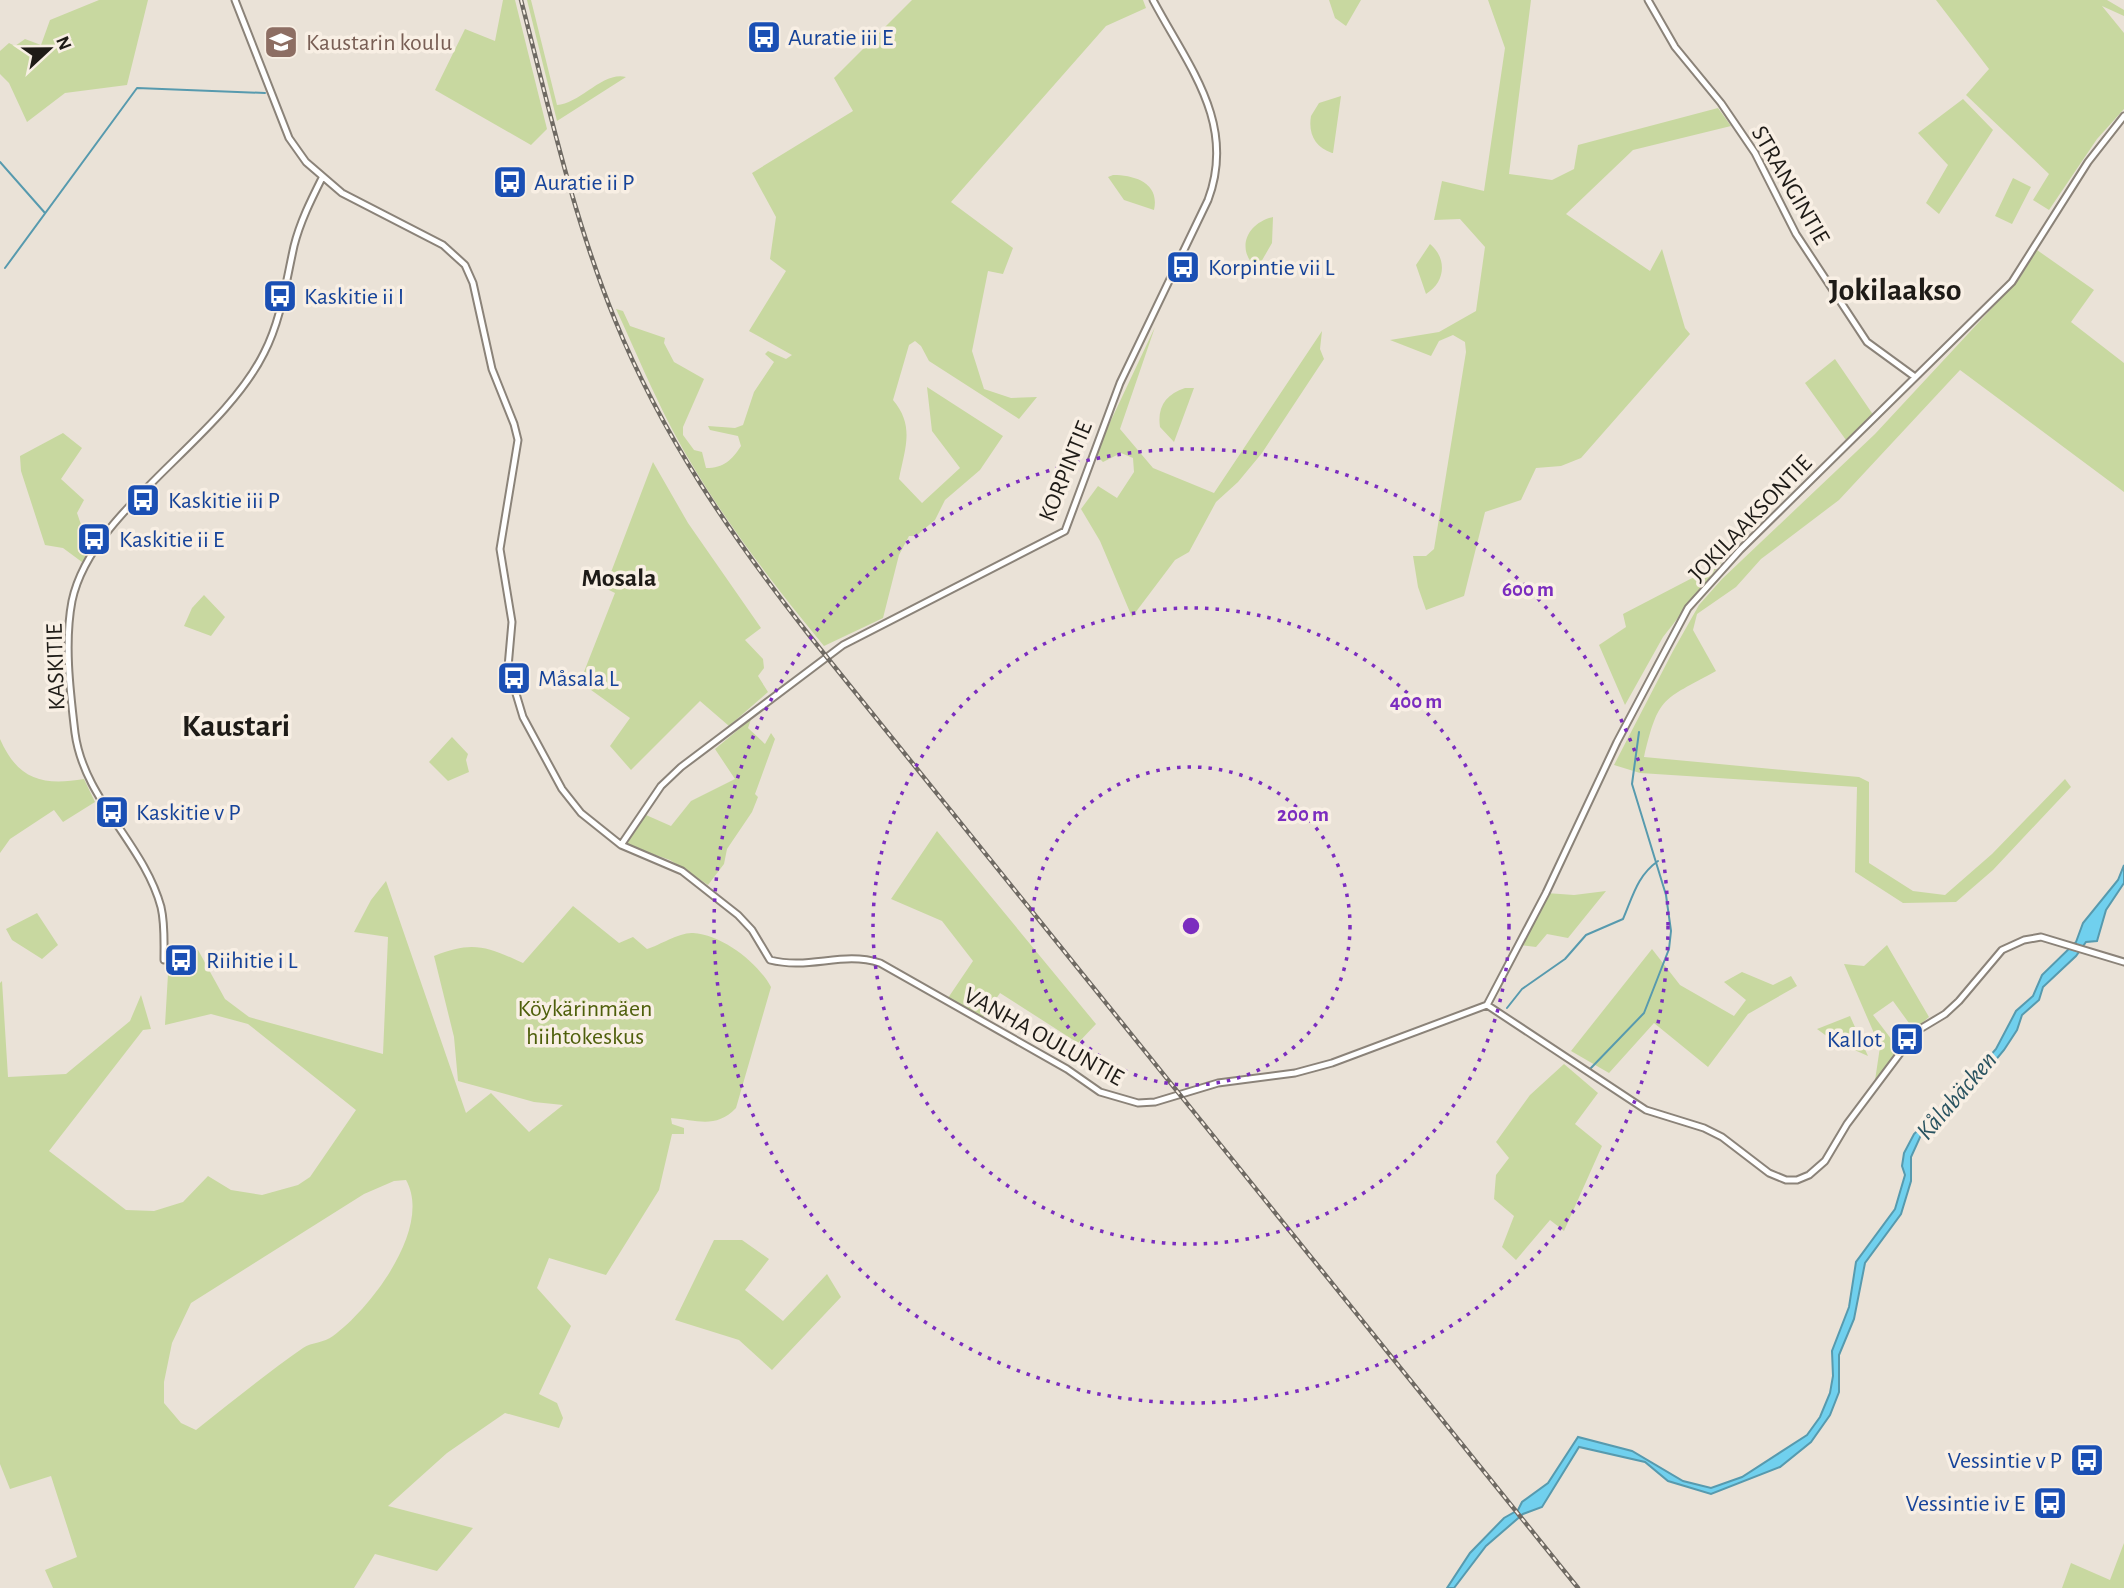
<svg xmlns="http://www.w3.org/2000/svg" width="2124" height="1588" viewBox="0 0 2124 1588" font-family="'Alegreya Sans',sans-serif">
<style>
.green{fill:#c8d8a0;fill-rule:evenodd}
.water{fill:#70d0ee;stroke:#579aae;stroke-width:2}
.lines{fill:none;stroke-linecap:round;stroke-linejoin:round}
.stream{stroke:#579aae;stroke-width:2}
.tertiary-casing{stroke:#8b8379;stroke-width:9}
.tertiary{stroke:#fff;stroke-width:5}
.rail-casing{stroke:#6f6a63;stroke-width:4.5}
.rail{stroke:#f8efe4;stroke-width:2;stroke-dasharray:5;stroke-linecap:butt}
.ring{fill:none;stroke:#7b2cbf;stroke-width:3.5;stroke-dasharray:3.5 7}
.labels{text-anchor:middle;stroke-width:7;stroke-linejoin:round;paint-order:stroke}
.transit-label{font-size:24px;fill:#164399;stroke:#f8efe4;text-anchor:start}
.education-label{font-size:24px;fill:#785e54;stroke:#f8efe4;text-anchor:start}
.street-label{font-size:24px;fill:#1e1b17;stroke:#f8efe4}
.park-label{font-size:24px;fill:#4e5f0b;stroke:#f8efe4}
.neighbourhood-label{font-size:26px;font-weight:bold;fill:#1e1b17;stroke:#f8efe4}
.water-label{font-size:26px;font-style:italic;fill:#295360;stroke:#f8efe4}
.district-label{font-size:32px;font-weight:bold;fill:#1e1b17;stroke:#f8efe4}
.centre{fill:#7b2cbf;stroke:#f8efe4;stroke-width:3.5}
.ring-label{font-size:21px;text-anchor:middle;font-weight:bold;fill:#7b2cbf;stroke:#f8efe4;stroke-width:7;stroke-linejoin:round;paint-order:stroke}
</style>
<rect width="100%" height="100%" fill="#eae2d7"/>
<!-- green -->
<path class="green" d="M99,0H148L127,85L65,93L27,122L9,83L0,74V51L9,43L15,46L25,39L41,45L50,20Z
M503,0H515L547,129L531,145L435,90L465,29L495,41Z
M527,0H531L557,105C580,104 603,71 626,77L557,121Z
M912,0H1143L1146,8L1106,26L951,202L1013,248L1003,274L988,271L972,351L984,389L1011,398L1037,397L1019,419L929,361L921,346L915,341L909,345L893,400C915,426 905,448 899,479L922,503L960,468L932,431L927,387L1003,436L980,470L945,500L935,520L916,536H909L899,555L883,618L824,646C769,579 714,508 673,431C652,391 635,350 616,309L623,311L630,326L665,338L664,343L674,362L704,379L683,427V435L694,450L702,452L706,468C724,468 732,460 741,446L738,436L710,430L708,426L735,428L743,425L754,392L774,362L765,354L768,351L786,359L792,355L749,331L786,271L770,259L776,217L752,173L853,111L834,78Z
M1329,0H1361L1346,26L1335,18Z
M1488,0H1531L1509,174L1552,180L1574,169L1578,145L1718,108L1731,126L1633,150L1566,214L1650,271L1662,249L1685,328L1690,334L1581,458L1561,466L1536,468L1521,500L1485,512L1464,596L1426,610L1418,587L1413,556H1426L1434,549L1466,352L1465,342L1453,335L1439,341L1431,356L1390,340L1439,332L1476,311L1485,247L1460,219L1434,220L1442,181L1484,191L1505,48Z
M1936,0H2107L2124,10V16L2102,6L2124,33V109L2097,139L2049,210L2033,200L2049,174L1966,95L1989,69Z
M1341,96L1333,153H1332C1315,147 1308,134 1311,116L1319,103Z
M1963,99L1993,130L1939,214L1926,203L1948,165L1918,133Z
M1113,175C1135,175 1160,183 1154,210L1124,200L1108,177Z
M2013,178L2031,187L2012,224L1995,216Z
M1273,217L1272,243L1257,269C1235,249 1247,223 1273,217Z
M1430,244C1447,258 1446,282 1426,294L1416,265Z
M2037,250L2094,290L2071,322L2124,363V492L1960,370L1839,500L1761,559L1736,587L1697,614L1693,630L1716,671C1662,701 1659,695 1644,757L1859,777L1869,782V863L1913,891L1945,895L1992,854L2065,779L2071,787L1993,870L1956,902L1903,903L1855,872L1857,787L1640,773L1614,765L1673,651L1699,605L1722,579L1875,434L2019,279Z
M1155,327L1120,429L1153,468L1214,493L1322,331L1320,349L1324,359L1262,453L1238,482L1216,502L1189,552L1175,560L1132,617L1100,541L1081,509L1098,486L1117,498L1134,472L1133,458L1121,453L1103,462L1097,456V450Z
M1835,359L1874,416L1846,440L1805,383Z
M1185,388H1194L1174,442L1160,427C1157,407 1166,394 1185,388Z
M63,433L82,448L61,479L84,500L77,513L86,539L96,547L86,565L63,548L45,545L21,471L20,456Z
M653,462L688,523L761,628L745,640L763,659L764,668L758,676L768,692L729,726L700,701L631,770L610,746L630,718L580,682L615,593L605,588Z
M1732,549L1663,637L1625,705L1599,645L1626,627L1623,614L1698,575Z
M204,595L225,617L211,636L184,626L192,608Z
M751,719L748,728L765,744L771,733L775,739L755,794L758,797L752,812L727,849L724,864L708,885L670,860L626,845L646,815L671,826L691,801L735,779L715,749Z
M452,737L468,754L466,760L469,772L448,781L429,762Z
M0,739C18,780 43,786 84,779L95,802L63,822L54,810L10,839L0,853Z
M937,831L1096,1024L1078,1043L1000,993L982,1019L948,998L973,961L942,921L891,899Z
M386,881L466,1113L491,1093L529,1132L563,1105L534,1102L458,1081L454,1037L434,956C473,940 488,947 523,963L573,906L619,943L633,937L647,949C660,945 680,932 693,933C723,935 758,963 771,987L736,1108C716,1129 697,1120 671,1118L672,1124L684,1128V1134H672L659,1190L606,1275L549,1258L537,1288L571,1326L539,1394L557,1403L563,1418L559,1428L505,1413L447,1453L388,1506L473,1528L437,1571L375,1554L354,1588H53L45,1570L77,1557L51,1476L10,1489L0,1464V983L2,981L8,1077L66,1074L130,1021L141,995L151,1029L143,1030L49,1151L126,1210L154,1211L183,1202L208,1176L231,1190L262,1195L298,1185L310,1177L356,1110L248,1024L211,1014L165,1025L168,974H179L186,963V954L198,950L225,999L249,1017L383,1054L388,937L354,932L371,900ZM406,1180C433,1228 370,1309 333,1336C324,1343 312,1342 303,1348C266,1374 231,1402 196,1430L181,1423L164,1403V1382L172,1343L191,1303L364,1194L394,1181Z
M1606,891L1568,938L1547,934L1536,947L1519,945L1546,893L1574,895Z
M37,913L58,945L42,959L12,940L6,929Z
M1887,945L1929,1017L1914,1030L1893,1001L1873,1015L1898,1048L1874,1087L1880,1047L1844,964L1864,966Z
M1652,949L1680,985L1734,1016L1746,1000L1724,982L1742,972L1773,985L1791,976L1797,986L1748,1014L1708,1067L1654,1023L1609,1073L1571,1051Z
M1850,1016L1868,1056L1832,1040L1817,1029Z
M1564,1064L1598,1093L1575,1124L1602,1146L1564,1231L1550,1220L1516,1260L1502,1247L1514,1216L1494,1199L1496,1175L1509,1158L1496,1142L1530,1095Z
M714,1240H742L769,1259L745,1290L783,1321L827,1274L841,1297L772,1370L739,1340L675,1320Z
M2124,1543V1588H2062L2071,1563L2110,1580Z"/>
<!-- water -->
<path class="water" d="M2124,865V883L2106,910L2097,941L2086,942L2076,956L2043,987L2039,1000L2022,1015L2017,1030L2004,1050L1975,1085L1921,1135L1911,1157V1181L1901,1214L1865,1263L1854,1319L1839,1355V1392L1830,1415L1811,1442L1780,1467L1711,1494L1668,1481L1645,1462L1579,1447L1542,1507L1523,1514L1486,1546L1454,1588H1447L1470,1553L1504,1518L1518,1510L1522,1502L1548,1483L1578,1437L1632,1451L1683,1481L1711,1488L1742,1477L1807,1435L1820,1417L1830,1393L1833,1376L1832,1351L1849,1307L1856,1262L1895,1209L1905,1175L1902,1166L1904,1153L1914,1134L1960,1090L1996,1049L2016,1011L2033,996L2042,975L2076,942L2083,923L2118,880Z"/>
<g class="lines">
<!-- stream -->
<path class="stream" d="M0,162L45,213
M5,268L137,88L265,93
M1507,1008L1522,989L1565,959L1586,935L1623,919C1633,896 1637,876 1658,861
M1590,1069L1644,1013L1669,949L1671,931L1666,895L1632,784L1639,732"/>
<!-- tertiary casing -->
<g class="tertiary-casing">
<path id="tertiary" d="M235,0L289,138L306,162L342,193L443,245L465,265L473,283L492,369L514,424L518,440L500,549L512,622L508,667L523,717L562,789L581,813L621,845L682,871L738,915L752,930L770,960C810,970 842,951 880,963L1067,1069L1100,1092L1138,1103L1155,1102L1218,1083L1295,1073L1332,1063L1487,1005L1646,1110L1704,1128L1722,1137L1769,1173L1786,1180H1797L1809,1175L1825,1161L1847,1124L1907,1044L1920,1029L1945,1014L1959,1001L2002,950L2024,940L2041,937L2124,962
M1648,0L1675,47L1721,103L1755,153L1796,234L1867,342L1915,377
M621,845L661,786L681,767L843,645L1065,531L1120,383L1208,200C1237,123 1188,66 1153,0
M164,960C164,942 165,924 161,907C144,844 84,800 75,733C70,691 64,643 72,601C91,510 221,440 264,353C281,320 286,282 294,246C300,222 311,200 322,178
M1487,1005L1546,893L1617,742L1688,608L1740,550L2012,282L2088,162L2124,116"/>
</g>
<!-- tertiary -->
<use href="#tertiary" class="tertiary"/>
<!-- rail casing -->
<g class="rail-casing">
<path id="rail" d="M521,0C549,108 573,217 615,320C662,436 732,537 809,635L1578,1588"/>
</g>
<!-- rail -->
<use href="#rail" class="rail"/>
</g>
<!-- distance rings -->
<g class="ring">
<circle cx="1191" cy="926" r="159"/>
<circle cx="1191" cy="926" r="318"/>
<circle cx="1191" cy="926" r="477"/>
</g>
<!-- icons -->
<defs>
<g id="bus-square" transform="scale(1.75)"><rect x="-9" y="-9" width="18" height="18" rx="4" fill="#1a4fb4" stroke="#f8efe4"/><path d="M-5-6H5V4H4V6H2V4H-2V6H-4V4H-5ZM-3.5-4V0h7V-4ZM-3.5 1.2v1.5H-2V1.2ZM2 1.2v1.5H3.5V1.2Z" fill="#fff"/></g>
<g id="school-square" transform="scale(1.75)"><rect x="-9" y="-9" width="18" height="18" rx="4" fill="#8d6e63" stroke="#f8efe4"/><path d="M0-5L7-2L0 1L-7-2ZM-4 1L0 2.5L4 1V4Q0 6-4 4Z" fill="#fff"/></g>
</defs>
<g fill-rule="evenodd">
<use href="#bus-square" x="764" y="37"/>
<use href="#school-square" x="281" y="42"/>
<use href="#bus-square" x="510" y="182"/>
<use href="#bus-square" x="1183" y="267"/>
<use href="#bus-square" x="280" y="296"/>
<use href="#bus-square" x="143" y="500"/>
<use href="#bus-square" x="94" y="539"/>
<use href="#bus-square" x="514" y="678"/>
<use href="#bus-square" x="112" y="812"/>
<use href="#bus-square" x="181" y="960"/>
<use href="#bus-square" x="1907" y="1039"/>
<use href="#bus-square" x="2087" y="1460"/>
<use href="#bus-square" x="2050" y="1503"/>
</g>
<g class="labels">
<!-- transit labels -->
<g class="transit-label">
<text x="788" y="45">Auratie iii E</text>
<text x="534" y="190">Auratie ii P</text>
<text x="1208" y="275">Korpintie vii L</text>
<text x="304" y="304">Kaskitie ii I</text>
<text x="168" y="508">Kaskitie iii P</text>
<text x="119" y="547">Kaskitie ii E</text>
<text x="538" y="686">Måsala L</text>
<text x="136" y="820">Kaskitie v P</text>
<text x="206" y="968">Riihitie i L</text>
<text x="1882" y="1047" text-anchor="end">Kallot</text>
<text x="2062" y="1468" text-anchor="end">Vessintie v P</text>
<text x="2025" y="1511" text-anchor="end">Vessintie iv E</text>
</g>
<!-- education labels -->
<g class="education-label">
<text x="306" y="50">Kaustarin koulu</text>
</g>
<!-- street labels -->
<g class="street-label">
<text transform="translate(1791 185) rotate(60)" y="8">STRANGINTIE</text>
<text transform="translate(1065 471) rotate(-68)" y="8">KORPINTIE</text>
<text transform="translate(1750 518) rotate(-46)" y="8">JOKILAAKSONTIE</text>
<text transform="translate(55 667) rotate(-92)" y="8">KASKITIE</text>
<text transform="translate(1044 1036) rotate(29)" y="8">VANHA OULUNTIE</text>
</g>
<!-- park labels -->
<g class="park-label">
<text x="585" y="1016">Köykärinmäen<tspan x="585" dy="28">hiihtokeskus</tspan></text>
</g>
<!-- neighbourhood labels -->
<g class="neighbourhood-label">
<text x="619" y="586">Mosala</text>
</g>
<!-- water labels -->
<g class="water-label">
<text transform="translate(1956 1095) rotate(-49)" y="9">Kålabäcken</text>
</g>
<!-- district labels -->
<g class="district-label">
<text x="1895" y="300">Jokilaakso</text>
<text x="236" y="736">Kaustari</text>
</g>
</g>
<circle cx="1191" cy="926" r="10" class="centre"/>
<g class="ring-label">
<text x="1528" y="596">600 m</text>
<text x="1416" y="708">400 m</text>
<text x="1303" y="821">200 m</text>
</g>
<!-- north arrow -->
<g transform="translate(49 49) rotate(68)" stroke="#f8efe4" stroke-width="5" paint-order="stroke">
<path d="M0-5L12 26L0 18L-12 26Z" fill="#1e1b17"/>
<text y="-10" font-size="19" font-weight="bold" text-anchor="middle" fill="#1e1b17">N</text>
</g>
</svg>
